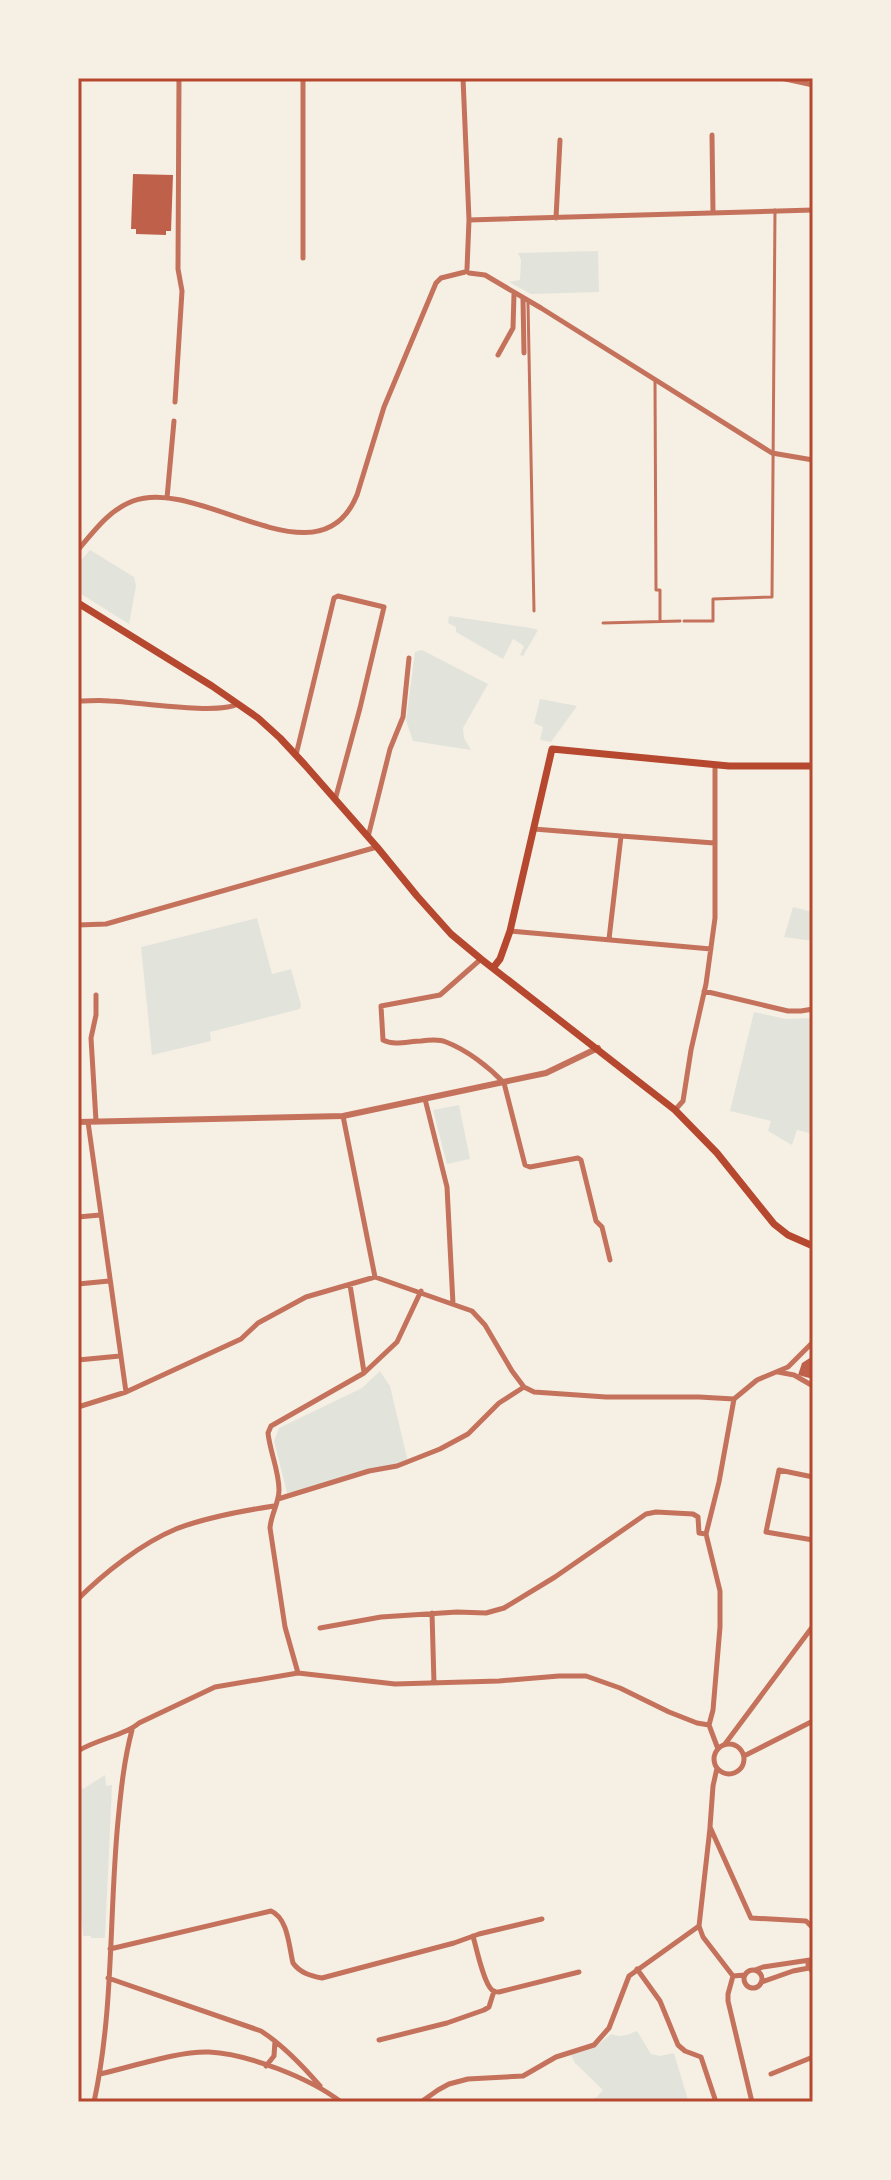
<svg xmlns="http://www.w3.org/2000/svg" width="891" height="2180" viewBox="0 0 891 2180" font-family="Jost,sans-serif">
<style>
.green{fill:#e2e4dc}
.building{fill:#bf614a}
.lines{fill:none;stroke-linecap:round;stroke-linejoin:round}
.service{stroke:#c5725c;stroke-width:3}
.minor{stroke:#c5725c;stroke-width:5}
.tertiary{stroke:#c5725c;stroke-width:6}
.secondary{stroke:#b5482f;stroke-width:7}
.neatline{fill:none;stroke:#b5482f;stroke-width:3}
</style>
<rect width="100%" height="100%" fill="#f6efe4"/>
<!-- green -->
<path class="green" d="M598,251L599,292L531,294L509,282L520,280L521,260L518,253Z
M90,550L134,577L136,586L129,624L78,592V564Z
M449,616L531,628L538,630L523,656L520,655L524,646L513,639L503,659L456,632V627L448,623Z
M422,650L488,684L463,728L464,738L471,750L413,741L406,720L415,652Z
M540,699L577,706L551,742L540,740L543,727L534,723Z
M793,907L813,912V941L784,937Z
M257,918L272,974L291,969L301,1005L300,1009L210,1032L211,1041L152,1055L141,947Z
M754,1012L786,1019L813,1018V1134L797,1130L792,1145L768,1131L771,1121L730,1111Z
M459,1105L470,1159L447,1164L433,1110Z
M380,1371L390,1386L408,1462L320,1487L287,1493L274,1441L279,1428L362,1388Z
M105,1775L106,1786L112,1785L105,1938H91V1936H83L81,1908H78V1782L83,1789Z
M637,2031L651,2054L660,2056L674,2053L688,2100L686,2102H587L597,2097L603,2090L575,2063L571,2055L594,2048L611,2034C620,2038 628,2035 637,2031Z"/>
<!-- building -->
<path class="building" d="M133,174L173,175L171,231H166V235L136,234V229H131Z
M813,1356V1379L798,1375L802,1363Z"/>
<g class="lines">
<!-- service -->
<path class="service" d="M528,303L534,611
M655,382L656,590H660V621
M684,621H713V599L772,597L775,210
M603,623L680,621"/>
<!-- minor -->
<path class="minor" d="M463,78L469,220L467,269
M781,78L813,85
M712,135L713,212
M556,218L560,140
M469,220L813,210
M303,258V78
M469,273L485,275L541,308L772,453L813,460
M523,299L524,353
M498,355L513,328L514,294
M175,402L182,291L178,269L179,78
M167,498L174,421
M78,550C94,531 109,510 133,501C201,476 319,588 357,495L384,407L436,283L441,278L465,272
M78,701C89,701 100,700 110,701C138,702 217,715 238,704
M296,755L334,598L338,596L384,607L360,708L335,800
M534,829L621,836
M368,837L390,749L403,717L409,658
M78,925L106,924L377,847
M510,931L711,949
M609,939L621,836L714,843
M481,959L440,995L381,1006L383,1040C394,1046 409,1041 421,1041C429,1040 439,1039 446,1042C467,1050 489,1067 504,1083L525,1165L530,1167L578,1158L581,1160L596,1221L602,1227L610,1260
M704,991L788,1011H801L813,1009
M425,1099L447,1187L453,1304
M675,1110L683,1101L691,1050L706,984L715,918V765
M343,1116L375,1277
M96,1121L91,1038L96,1015V995
M88,1122L126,1392
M78,1217L100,1215
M78,1284L109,1281
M350,1285L364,1372
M78,1360L120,1356
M778,1372L794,1375L813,1386
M78,1407L126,1392L241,1339L258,1323L306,1297L375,1277L472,1311L485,1325L512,1371L524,1387L534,1392L606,1397H699L734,1399
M813,1477L779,1470L766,1532L813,1540
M278,1499L369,1471L397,1466L440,1449L468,1434L499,1403L524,1387
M78,1599C104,1573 142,1543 176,1529C207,1517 241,1511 274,1506
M432,1613L434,1683
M320,1628L381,1617L457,1612L486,1613L504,1608L555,1577L646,1514L656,1512L693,1514L698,1517L699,1533L706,1534
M298,1673L285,1627L270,1528C271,1514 279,1503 279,1490C279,1471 270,1452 268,1433L271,1426L364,1373L397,1342L421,1291
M709,1725L713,1710L720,1627V1591L706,1534L719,1482L734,1399L757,1380L788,1367L813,1342
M714 1759a15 15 0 1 1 30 0a15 15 0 1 1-30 0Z
M725,1744L813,1626
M78,1751C97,1739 126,1735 139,1723L215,1687L298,1673L395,1684L499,1681L559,1676H586L620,1688L669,1712L697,1723L709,1725L718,1749
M744,1756L813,1721
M717,1768L713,1786L710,1827L751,1918L806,1921L813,1928
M710,1828L699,1926L703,1937L733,1976
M473,1936C476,1947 484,1984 492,1990C494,1992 497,1992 499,1992L579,1972
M110,1949L271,1911C288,1918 289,1947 293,1963C300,1973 311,1976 322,1978L454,1943L479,1934L542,1919
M813,1958L808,1965L813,1973
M637,1969L660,2001L678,2045L685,2051L701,2057L716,2102
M755,1970L763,1967L810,1960
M744 1979a9 9 0 1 1 18 0a9 9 0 1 1-18 0Z
M745,1975L733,1976L728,1994V2001L752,2102
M108,1978L261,2031C284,2046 302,2065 320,2086
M762,1982L793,1971L809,1968
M379,2040L447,2023L484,2010L489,2007L494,1991
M266,2066L274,2056L275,2041
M100,2074C132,2067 177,2051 209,2052C248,2054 310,2078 341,2102
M771,2074L813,2057
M94,2102C114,2010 109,1914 118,1821C121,1790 124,1760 132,1730
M421,2102L438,2090L449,2084L468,2079L523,2076L556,2057L594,2045L609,2028L629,1976L699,1926"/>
<!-- tertiary -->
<path class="tertiary" d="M78,1122L343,1116L546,1073L598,1048"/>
<!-- secondary -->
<path class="secondary" d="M78,603L212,686L258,718L280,738L305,765L377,847L417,896L451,934L481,959L675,1110L717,1153L774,1224L788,1235L813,1246
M493,968L500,959L510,931L552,749L729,766H813"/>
</g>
<!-- border -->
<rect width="891" height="2180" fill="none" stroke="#f6efe4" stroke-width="160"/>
<rect x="80" y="80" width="731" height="2020" class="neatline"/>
</svg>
